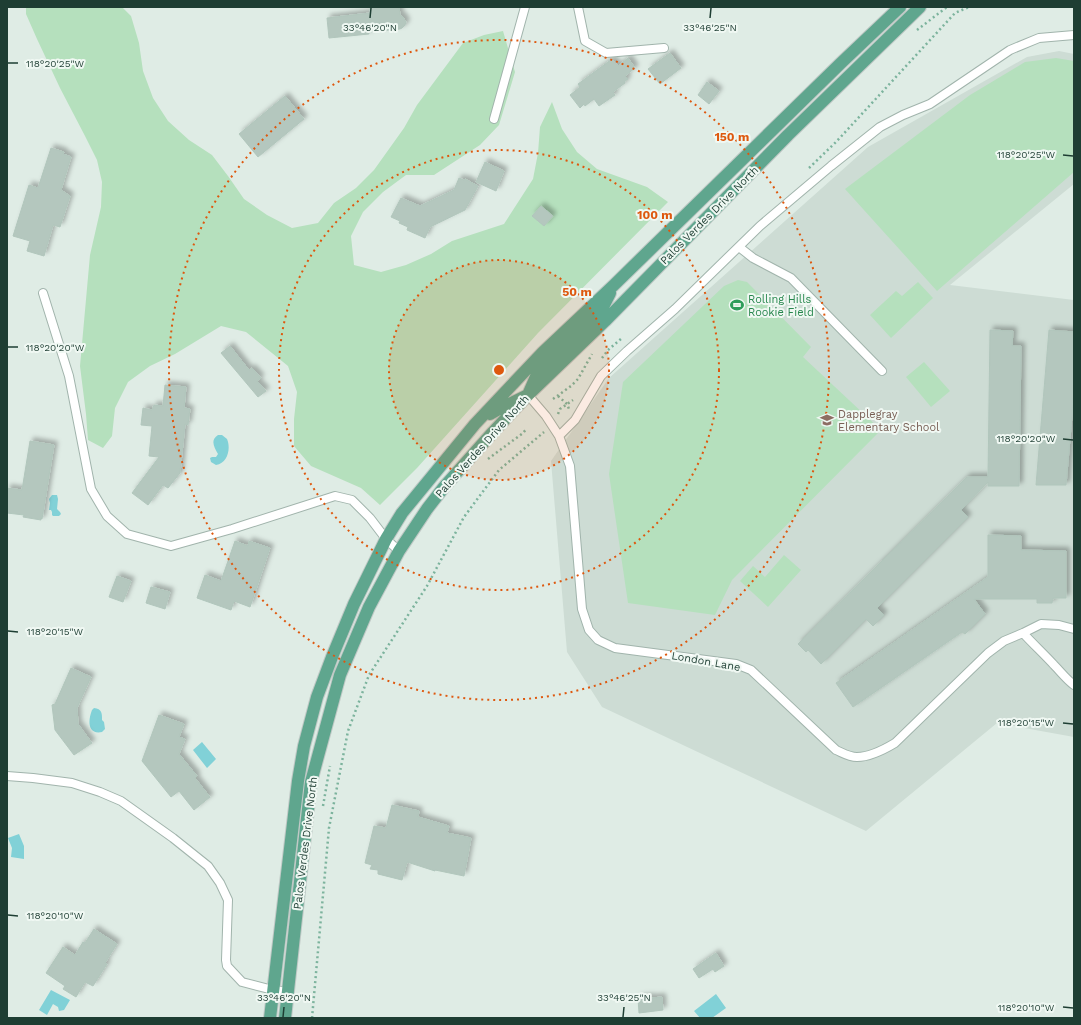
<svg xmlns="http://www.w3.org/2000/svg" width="1081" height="1025" viewBox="0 0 1081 1025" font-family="'Work Sans',sans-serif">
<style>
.built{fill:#cddcd4}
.green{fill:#b5e0bd}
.water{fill:#81d1d7}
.building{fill:#b4c7be;stroke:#b1c6bc;filter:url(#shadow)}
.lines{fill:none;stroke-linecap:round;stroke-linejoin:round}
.service-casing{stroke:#a1b4ac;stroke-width:10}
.primary-casing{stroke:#c0c9c6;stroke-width:14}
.path{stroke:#7cb39d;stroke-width:2.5;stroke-dasharray:2 3;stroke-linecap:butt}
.service{stroke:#fff;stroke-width:8}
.primary{stroke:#5fa68e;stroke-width:12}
.ticks{fill:none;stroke:#1e3e33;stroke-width:1.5}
.ring{fill:none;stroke:#de580e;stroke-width:2;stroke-dasharray:2 4}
.labels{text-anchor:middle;stroke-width:4;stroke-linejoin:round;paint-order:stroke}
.street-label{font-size:11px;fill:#1e3e33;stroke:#f0f8f3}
.leisure-label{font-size:11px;fill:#27864d;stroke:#f0f8f3;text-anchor:start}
.education-label{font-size:11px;fill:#785e54;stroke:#f0f8f3;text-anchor:start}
.ticks-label{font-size:10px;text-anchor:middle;fill:#1e3e33;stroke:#f0f8f3;stroke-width:4;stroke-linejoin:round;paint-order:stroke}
.centre{fill:#de580e;stroke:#f0f8f3;stroke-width:2}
.ring-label{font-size:12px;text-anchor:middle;font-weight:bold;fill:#de580e;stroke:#f0f8f3;stroke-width:4;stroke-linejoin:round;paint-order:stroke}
</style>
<defs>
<filter id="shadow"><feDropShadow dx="3.5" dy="-3.5" stdDeviation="2" flood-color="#0004"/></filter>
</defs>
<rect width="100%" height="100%" fill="#dfece5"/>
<!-- built -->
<path class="built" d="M1059,51L1074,54V184L950,285L1074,300V737L997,723L866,831L602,707L567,652L551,461L609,378L868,147L1027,57Z"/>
<!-- green -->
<path class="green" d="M26,7H122L131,16L139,43L143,71L153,98L168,121L189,140L212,155L228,176L244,199L267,215L292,228L318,223L334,203L356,188L374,170L404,128L417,105L463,43L484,35L503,31L515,72L499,125L480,145L434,175H406L383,192L363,212L351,236L354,265L381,272L406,265L431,254L452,241L504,224L533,179L538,153L540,127L552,102L562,129L577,152L597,169L647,187L668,202L538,333L417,468L380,505L361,488L311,466L294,446V419L297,392L288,366L246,332L221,326L175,354L150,366L128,382L115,408L112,436L103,448L88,440L86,414L80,366L90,255L101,207L102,182L97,160L85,136L60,88L37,39L26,14Z
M1056,58L1074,61V172L937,291L845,189L970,95L1025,62Z
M738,280L747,282L811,347L803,357L881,430L732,580L715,615L628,603L609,474L623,382L724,286Z
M918,282L933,298L891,338L870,315L896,291L902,296Z
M924,362L950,391L931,407L906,377Z
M784,555L801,570L768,607L740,581L753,566L765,577Z"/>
<!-- water -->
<path class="water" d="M218,435H222L227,439C231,448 228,463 216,465L211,462L210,458L212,457H216L218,454C214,447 210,440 218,435Z
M52,495H57L58,499L57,509L60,512L61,514L59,516H53L52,515V512L51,510H49L50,503L49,499Z
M94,708C102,709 102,713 102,720L104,722L105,729L102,732C87,735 88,720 92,710Z
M202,742L216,759L207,768L193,750Z
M19,834L24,846V859L11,857L12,848L8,838Z
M51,990L70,1000L64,1010L59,1011L58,1007L53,1004L47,1015L39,1010Z
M716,994L726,1008L712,1018H700L694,1011Z"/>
<!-- building -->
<path class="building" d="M370,7H399L400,15L403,17L406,22L405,25L402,28L400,29L369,32V34L329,38L327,18L370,13Z
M670,53L681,68L660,84L648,69Z
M628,58L635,68L625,76L628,79L624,82L625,83L613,92L615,95L599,106L594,99L585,106L584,104L580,108L570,95L580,87L578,84L612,59L618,66Z
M707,82L719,91L709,104L698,95Z
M285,96L304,119L258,157L239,134Z
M51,148L64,152L63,154L71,157L61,190L70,196L60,227L53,225L44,256L27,251L30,241L13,236L29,185L38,188Z
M485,162L504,171L496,191L476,182Z
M459,178L464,180L465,179L478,186L465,210L430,227L425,238L407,230L408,227L399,223L400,221L391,217L401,198L420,206L454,190Z
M541,206L553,216L544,226L532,216Z
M990,330L1013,331L1012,346H1021L1019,486H988V482L961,510L968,517L877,608L884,615L873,626L866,619L821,664L808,650L806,652L798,644L967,477H988Z
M1049,330L1074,332V392L1066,485H1036Z
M230,346L249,370L252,368L261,378L257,381L266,391L258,397L221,353Z
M165,385L186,387L184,408L190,409L188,425L185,424L180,473L168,488L163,485L148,505L132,493L159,457L149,456L152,426L141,425L143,408L152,410L154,405L163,406Z
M30,441L54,445L42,519L41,518V520L23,517L24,515L7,513V488L22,490Z
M988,535L1021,536V550L1066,551V598H1053L1052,603H1037V599H974L985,614L965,634L962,632L853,707L836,683L988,577Z
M235,541L248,546L249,541L270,548L250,607L234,601L231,610L197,598L205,575L221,581Z
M117,576L131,581L123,602L109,597Z
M151,587L170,592L165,609L146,603Z
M71,668L91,677L77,708L78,724L92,743L74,755L55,730L52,705L55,704Z
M159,715L184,724L179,737L185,739L179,754L197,776L195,778L210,797L194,810L179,791L171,797L142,761Z
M392,805L419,811L418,817L449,826L447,833L471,838L464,876L435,870V871L407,862L402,880L378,874V870L370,869L372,865L365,863L374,826L386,828Z
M94,929L117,944L105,963L107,964L93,986L85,982L76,997L63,989L65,986L46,973L63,947L75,955L83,942L85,943Z
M716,953L724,966L715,972L713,969L699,978L693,969Z
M651,997L652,998L662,997L663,1010L639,1013L638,998Z"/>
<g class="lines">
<!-- service casing -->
<g class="service-casing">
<path id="service" d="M578,7L585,41L606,53L664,48
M494,119L525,7
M739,247L753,258L791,278L882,371
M43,293L69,376L91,489L107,516L127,534L171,546L232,529L335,496L352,500L370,518L386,539L399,551
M528,395L546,416L559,436L570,466L582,609L589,630L598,640L615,648L736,664L751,670L836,750C843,753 849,757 857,757C869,757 885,749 895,743L988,653L1004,641L1023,633L1041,624L1059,625L1074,629
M559,436L575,420L601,376L627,351L675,309L760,226L831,166L880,127L903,115L930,104L1010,50L1039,38L1074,35
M1023,633C1033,644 1044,654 1054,665C1061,672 1066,679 1074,685
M7,776L33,778L72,783L100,792L121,801L173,838L208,866L220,883L228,900L226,960L227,966L242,982L273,990L288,992"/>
</g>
<!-- primary casing -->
<g class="primary-casing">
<path id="primary" d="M490,414L497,410L528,395L538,372L601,311L610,293
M270,1018L298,781L304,746L317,697L332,657L354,604L386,539L402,513L475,424L543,352L614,285L841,63L900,7
M285,1018L311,782L340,675L369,607L399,551L427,509L444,487L493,432L528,395L605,321L788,135L920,7"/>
</g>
<!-- path -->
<path class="path" d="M917,30L947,7
M809,168L836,142L955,13L969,7
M602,358L608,350L622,338
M558,396L567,404L569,409
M553,399L571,386L578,379L592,354
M558,414L560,409L573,400
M488,459L523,433L527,428
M323,806L330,766
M312,1018L329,828L348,731L369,675L427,586L464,517L499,470L544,432"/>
<!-- service -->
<use href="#service" class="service"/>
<!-- primary -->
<use href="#primary" class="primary"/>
</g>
<!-- ticks -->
<path class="ticks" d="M370,18L371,8M710,18L711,8M8,63H18M1063,155L1073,156M8,347H18M1063,439L1073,440M8,631L18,632M1063,723L1073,724M8,915L18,916M1063,1007L1073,1008M283,1017L284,1007M623,1017L624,1007"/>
<!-- distance rings -->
<circle cx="499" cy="370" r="110" fill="#de580e" fill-opacity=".12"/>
<g class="ring">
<circle cx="499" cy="370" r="110"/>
<circle cx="499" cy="370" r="220"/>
<circle cx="499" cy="370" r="330"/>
</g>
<!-- icons -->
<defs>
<g id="stadium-bare" transform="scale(1.08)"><path d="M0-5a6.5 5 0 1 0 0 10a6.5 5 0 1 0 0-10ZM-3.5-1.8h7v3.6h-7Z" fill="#2e9e5b" stroke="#f0f8f3" stroke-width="2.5" paint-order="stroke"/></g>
<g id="school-bare" transform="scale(1.08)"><path d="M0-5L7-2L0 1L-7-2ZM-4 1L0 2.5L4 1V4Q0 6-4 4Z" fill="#8d6e63" stroke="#f0f8f3" stroke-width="2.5" paint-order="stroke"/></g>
</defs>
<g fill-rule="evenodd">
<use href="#stadium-bare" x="737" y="305"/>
<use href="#school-bare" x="827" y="420"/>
</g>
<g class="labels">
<!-- street labels -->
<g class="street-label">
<text transform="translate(709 215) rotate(-45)" y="4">Palos Verdes Drive North</text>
<text transform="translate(482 446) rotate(-48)" y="4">Palos Verdes Drive North</text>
<text transform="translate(706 661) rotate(10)" y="4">London Lane</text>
<text transform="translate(305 843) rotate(-83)" y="4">Palos Verdes Drive North</text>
</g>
<!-- leisure labels -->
<g class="leisure-label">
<text x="748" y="303">Rolling Hills<tspan x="748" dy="13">Rookie Field</tspan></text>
</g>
<!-- education labels -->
<g class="education-label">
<text x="838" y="418">Dapplegray<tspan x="838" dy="13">Elementary School</tspan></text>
</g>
</g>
<g class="ticks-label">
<text x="370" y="31">33°46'20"N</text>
<text x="710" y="31">33°46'25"N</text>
<text x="55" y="67">118°20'25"W</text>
<text x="1026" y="158">118°20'25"W</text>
<text x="55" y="351">118°20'20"W</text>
<text x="1026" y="442">118°20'20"W</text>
<text x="55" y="635">118°20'15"W</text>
<text x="1026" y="726">118°20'15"W</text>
<text x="55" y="919">118°20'10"W</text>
<text x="284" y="1001">33°46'20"N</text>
<text x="624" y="1001">33°46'25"N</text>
<text x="1026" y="1011">118°20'10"W</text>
</g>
<circle cx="499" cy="370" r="6" class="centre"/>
<g class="ring-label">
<text x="732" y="141">150 m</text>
<text x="655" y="219">100 m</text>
<text x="577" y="296">50 m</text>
</g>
<!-- border -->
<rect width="1081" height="1025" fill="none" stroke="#1e3e33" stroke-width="16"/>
</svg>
